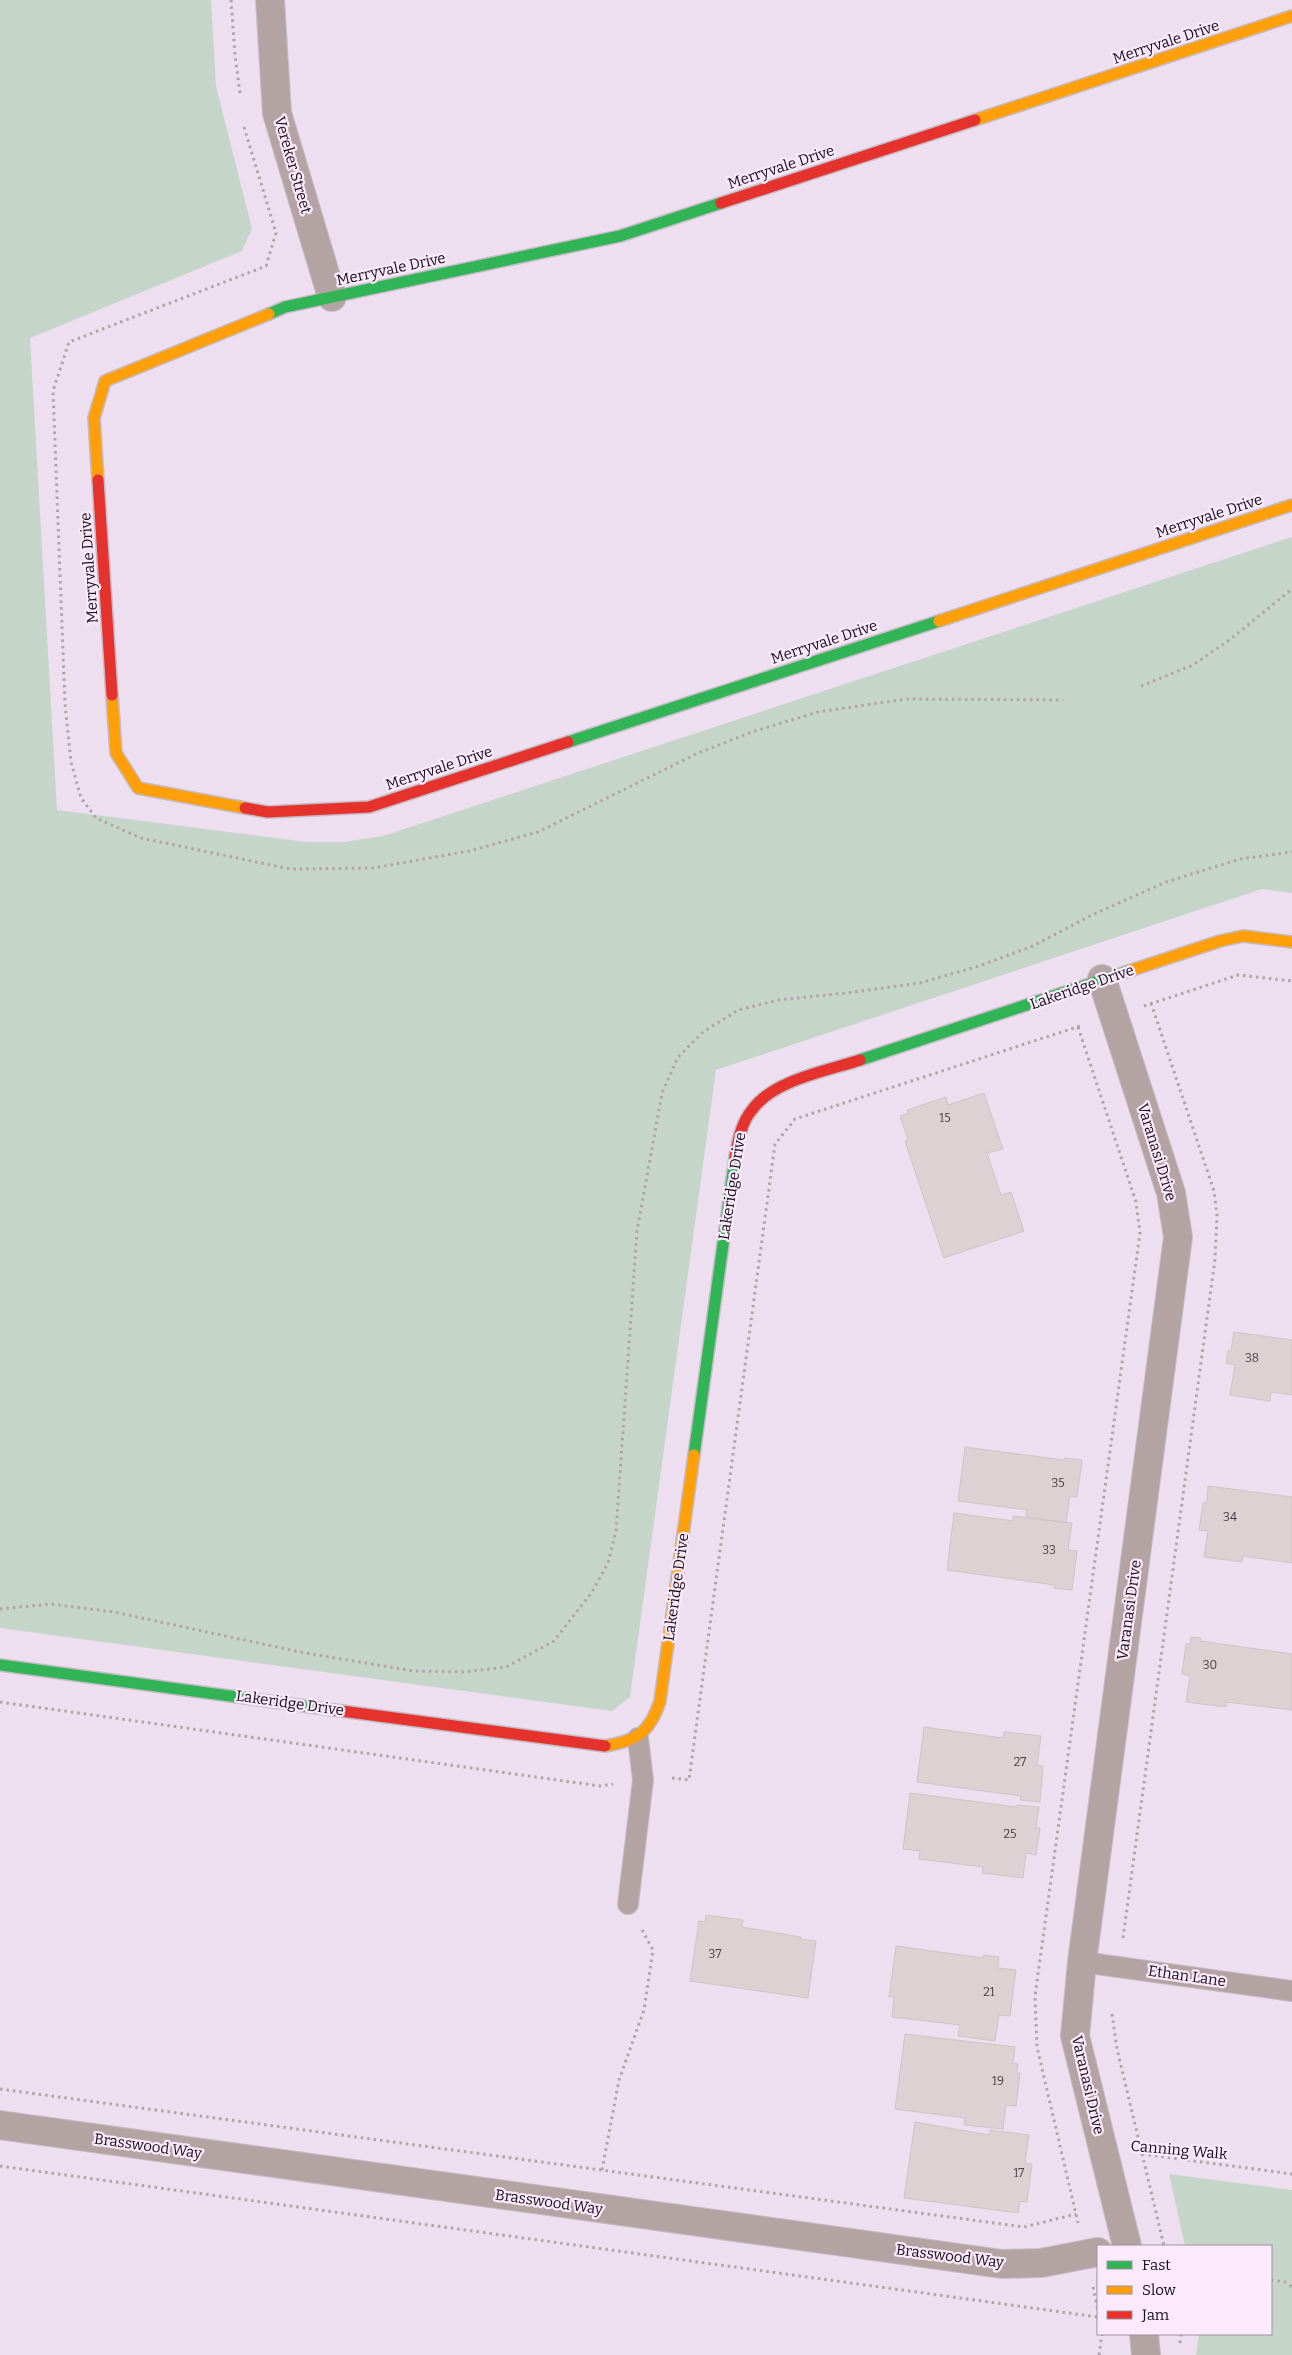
<svg xmlns="http://www.w3.org/2000/svg" width="1292" height="2355" viewBox="0 0 1292 2355" font-family="Bitter,serif">
<style>
.green{fill:#c6d5ca}
.building{fill:#ddd1d3;stroke:#d0c4c6}
.lines{fill:none;stroke-linecap:round;stroke-linejoin:round}
.lane-casing{stroke:#c5bbc6;stroke-width:22}
.street-casing{stroke:#c5bbc6;stroke-width:30}
.fast-casing{stroke:#c5bbc6;stroke-width:14}
.slow-casing{stroke:#c5bbc6;stroke-width:14}
.jam-casing{stroke:#c5bbc6;stroke-width:14}
.path{stroke:#b1a3a7;stroke-width:3;stroke-dasharray:2.5 4;stroke-linecap:butt}
.lane{stroke:#b4a3a3;stroke-width:20}
.street{stroke:#b4a3a3;stroke-width:28}
.fast{stroke:#30b455;stroke-width:11}
.slow{stroke:#ff9f0a;stroke-width:11}
.jam{stroke:#e5322d;stroke-width:11}
.labels{text-anchor:middle;stroke-width:4.5;stroke-linejoin:round;paint-order:stroke}
.number-label{font-size:12px;fill:#483e46}
.street-label{font-size:15px;fill:#160d17;stroke:#faeafc}
</style>
<rect width="100%" height="100%" fill="#eddfef"/>
<!-- green -->
<path class="green" d="M0,0H211L216,86L252,229L242,251L30,338L57,810L307,842H344L383,836L1292,537V893L1262,889L716,1070L630,1697L612,1711L0,1628Z
M1169,2174L1292,2190V2355H1196L1199,2334H1271V2246H1185Z"/>
<!-- building -->
<path class="building" d="M984,1093L1003,1149L987,1153L1001,1195L1011,1192L1024,1231L944,1258L905,1141L908,1140L900,1116L908,1113L907,1110L946,1097L948,1105Z
M1234,1332L1292,1340V1395L1271,1392L1270,1401L1230,1395L1235,1365L1226,1363L1228,1351H1231Z
M965,1447L1064,1460L1065,1458L1082,1460L1077,1497L1070,1496L1066,1523L1026,1517L1027,1510L958,1501Z
M1208,1486L1292,1497V1563L1243,1556L1242,1562L1204,1557L1208,1531L1199,1530L1203,1503H1207Z
M954,1513L1013,1521V1516L1072,1523L1068,1550L1077,1551L1072,1590L1054,1588L1055,1585L947,1570Z
M1191,1637L1201,1638L1200,1641L1292,1654V1710L1226,1702V1707L1186,1702L1190,1676L1182,1674L1186,1644H1190Z
M924,1727L1003,1738L1004,1732L1041,1736L1037,1765L1043,1766L1040,1802L1020,1800L1021,1796L917,1782Z
M910,1793L1017,1807V1805L1039,1807L1036,1828H1040L1036,1855L1026,1853L1023,1878L982,1873L983,1867L919,1859L920,1851L903,1849Z
M706,1915L743,1920L742,1927L801,1937V1939L816,1941L808,1998L690,1981L699,1921L705,1922Z
M896,1946L983,1958V1955L999,1957L998,1968L1016,1970L1010,2016L999,2015L995,2041L958,2036L960,2025L892,2017L894,1997H889Z
M905,2034L1015,2047L1013,2063L1018,2064L1017,2073H1020L1016,2106L1006,2105L1003,2129L964,2125L965,2118L895,2109Z
M915,2122L989,2135L990,2130L1029,2135L1025,2163L1032,2164L1027,2202L1020,2201L1018,2213L904,2198Z"/>
<g class="lines">
<!-- lane casing -->
<g class="lane-casing">
<path id="lane" d="M628,1904L643,1780L638,1738
M1082,1962L1292,1991"/>
</g>
<!-- street casing -->
<g class="street-casing">
<path id="street" d="M270,0L277,113L332,297
M1102,979L1171,1193L1178,1237L1082,1962L1075,2036L1127,2246
M0,2125L1002,2264L1041,2263L1098,2252
M1144,2334L1146,2355"/>
</g>
<!-- fast casing -->
<g class="fast-casing">
<path id="fast" d="M269,314L285,307L620,236L721,203
M568,742L939,621
M860,1060L1129,971
M694,1455L735,1157
M0,1665L334,1710"/>
</g>
<!-- slow casing -->
<g class="slow-casing">
<path id="slow" d="M975,120L1292,16
M98,480L94,418L105,381L269,314
M939,621L1292,505
M112,695L116,753L138,788L245,808
M1129,971L1220,941L1243,936L1292,942
M605,1746C637,1741 650,1732 660,1701L694,1455"/>
</g>
<!-- jam casing -->
<g class="jam-casing">
<path id="jam" d="M721,203L975,120
M98,480L112,695
M245,808L268,812L369,807L568,742
M735,1157C738,1141 741,1123 752,1110C773,1080 827,1071 860,1060
M334,1710L605,1746"/>
</g>
<!-- path -->
<path class="path" d="M231,0L235,55L240,93
M244,127L276,233L266,266L69,342L53,391L65,704L71,762L81,798L96,818L141,838L290,869L373,868L469,851L538,832L698,753L755,731L818,712L906,699L1063,700
M1141,686L1193,665L1232,638L1292,589
M1144,1006L1238,975L1292,981
M1078,1027L1136,1202L1140,1233L1035,1996L1037,2047L1078,2223
M0,1609L51,1604L114,1612L300,1652L413,1671L464,1672L506,1667L554,1641L592,1592L608,1563L616,1531L637,1231L662,1093L678,1057L703,1032L738,1010L778,1000L846,993L920,983L979,966L1033,946L1092,915L1166,882L1240,859L1292,852
M0,1702L600,1786L613,1784
M672,1778L689,1780L775,1144L795,1119L1083,1025
M1123,1938L1215,1259L1217,1216L1214,1191L1151,1003
M1112,2014L1117,2049L1164,2246
M0,2089L1024,2227L1076,2214
M1142,2154L1292,2174
M0,2166L1098,2317
M602,2170L619,2080L644,2010L653,1950L641,1928
M1271,2280L1285,2282L1292,2287
M1093,2287L1098,2311
M1180,2343L1181,2334
M1099,2355L1102,2334"/>
<!-- lane -->
<use href="#lane" class="lane"/>
<!-- street -->
<use href="#street" class="street"/>
<!-- fast -->
<use href="#fast" class="fast"/>
<!-- slow -->
<use href="#slow" class="slow"/>
<!-- jam -->
<use href="#jam" class="jam"/>
</g>
<g class="labels">
<!-- number labels -->
<g class="number-label">
<text x="945" y="1122">15</text>
<text x="1252" y="1362">38</text>
<text x="1058" y="1487">35</text>
<text x="1230" y="1521">34</text>
<text x="1049" y="1554">33</text>
<text x="1210" y="1669">30</text>
<text x="1020" y="1766">27</text>
<text x="1010" y="1838">25</text>
<text x="715" y="1958">37</text>
<text x="989" y="1996">21</text>
<text x="998" y="2085">19</text>
<text x="1019" y="2177">17</text>
</g>
<!-- street labels -->
<g class="street-label">
<text transform="translate(1166 42) rotate(-18)" y="5">Merryvale Drive</text>
<text transform="translate(293 165) rotate(74)" y="5">Vereker Street</text>
<text transform="translate(781 167) rotate(-18)" y="5">Merryvale Drive</text>
<text transform="translate(391 269) rotate(-12)" y="5">Merryvale Drive</text>
<text transform="translate(1209 516) rotate(-18)" y="5">Merryvale Drive</text>
<text transform="translate(89 568) rotate(-94)" y="5">Merryvale Drive</text>
<text transform="translate(824 642) rotate(-18)" y="5">Merryvale Drive</text>
<text transform="translate(439 768) rotate(-18)" y="5">Merryvale Drive</text>
<text transform="translate(1082 987) rotate(-19)" y="5">Lakeridge Drive</text>
<text transform="translate(1157 1152) rotate(73)" y="5">Varanasi Drive</text>
<text transform="translate(732 1186) rotate(-81)" y="5">Lakeridge Drive</text>
<text transform="translate(676 1587) rotate(-82)" y="5">Lakeridge Drive</text>
<text transform="translate(1129 1610) rotate(-82)" y="5">Varanasi Drive</text>
<text transform="translate(290 1703) rotate(8)" y="5">Lakeridge Drive</text>
<text transform="translate(1187 1976) rotate(8)" y="5">Ethan Lane</text>
<text transform="translate(1088 2085) rotate(77)" y="5">Varanasi Drive</text>
<text transform="translate(148 2146) rotate(8)" y="5">Brasswood Way</text>
<text transform="translate(1179 2150) rotate(5)" y="5">Canning Walk</text>
<text transform="translate(549 2202) rotate(8)" y="5">Brasswood Way</text>
<text transform="translate(950 2256) rotate(7)" y="5">Brasswood Way</text>
</g>
</g>
<!-- legend -->
<rect x="1097" y="2245" width="175" height="90" fill="#faeafc" stroke="#9f92a0"/>
<rect x="1107" y="2261" width="25" height="8" fill="#30b455" stroke="#9f92a0"/>
<text x="1142" y="2270" font-size="15" fill="#160d17">Fast</text>
<rect x="1107" y="2286" width="25" height="8" fill="#ff9f0a" stroke="#9f92a0"/>
<text x="1142" y="2295" font-size="15" fill="#160d17">Slow</text>
<rect x="1107" y="2311" width="25" height="8" fill="#e5322d" stroke="#9f92a0"/>
<text x="1142" y="2320" font-size="15" fill="#160d17">Jam</text>
</svg>
